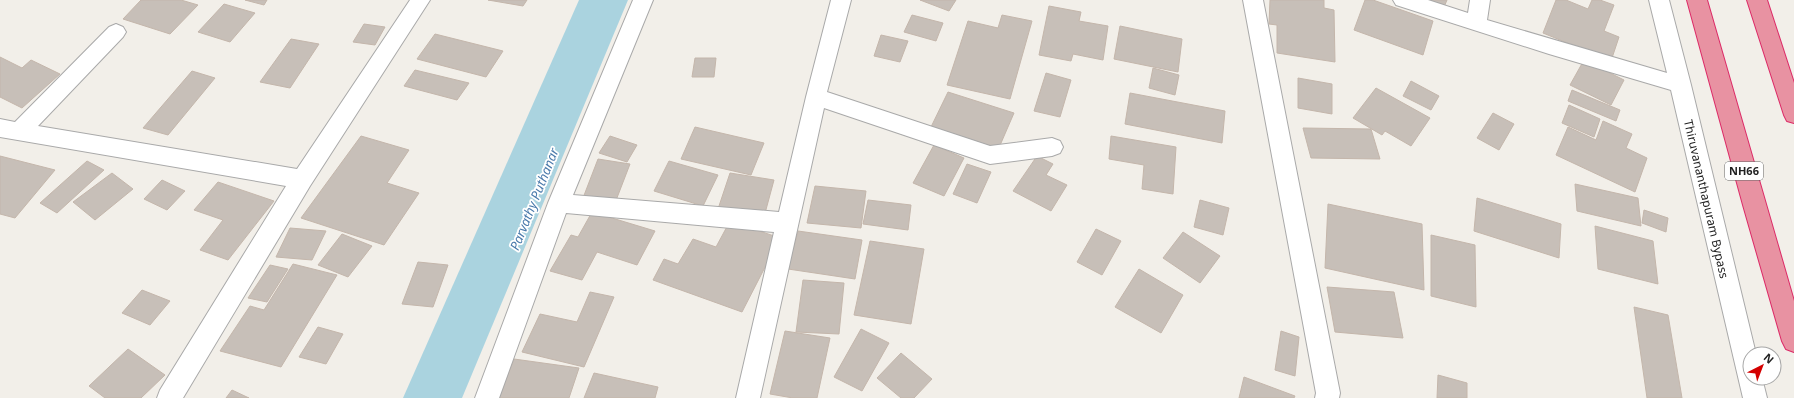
<svg xmlns="http://www.w3.org/2000/svg" width="1794" height="398" viewBox="0 0 1794 398" font-family="'Noto Sans',sans-serif">
<style>
.water{fill:#aad3df}
.building{fill:#c7bfb8;stroke:#c4b6ab}
.lines{fill:none;stroke-linecap:round;stroke-linejoin:round}
.minor-casing{stroke:#a9a9a9;stroke-width:2}
.highway-casing{stroke:#dc2a67;stroke-width:2}
.minor{fill:#fff;fill-rule:evenodd}
.highway{fill:#e892a2;fill-rule:evenodd}
.labels{text-anchor:middle;stroke-width:3.5;stroke-linejoin:round;paint-order:stroke}
.shield{fill:#fff;stroke:#646464;stroke-width:1}
.shield-label{font-size:11px;font-weight:bold;fill:#222}
.street-label{font-size:12px;fill:#222;stroke:#fff}
.water-label{font-size:13px;font-style:italic;fill:#4a7aab;stroke:#fff}
</style>
<rect width="100%" height="100%" fill="#f2efe9"/>
<!-- water -->
<path class="water" d="M579,0H628L462,398H403Z"/>
<!-- building -->
<path class="building" d="M141,0H181L198,5L170,34L123,19Z
M245,0H267L264,5Z
M488,0H527L523,6Z
M920,0H956L949,11Z
M1270,0H1324V8L1334,10L1335,62L1277,53V25L1269,24Z
M1365,0H1373L1433,21L1423,55L1354,30Z
M1426,0H1447L1444,7Z
M1556,0H1566L1588,9L1592,0H1600L1614,5L1604,31L1619,37L1611,61L1543,33Z
M224,4L255,13L230,42L198,32Z
M1049,6L1081,12L1079,21L1108,26L1103,60L1073,54L1071,61L1039,55Z
M912,15L943,23L936,41L904,32Z
M1002,15L1032,21L1010,99L947,85L968,21L998,28Z
M364,24L385,27L375,45L353,42Z
M1120,26L1182,39L1178,72L1114,59Z
M435,34L503,51L486,77L417,59Z
M881,35L908,41L900,62L874,56Z
M291,39L319,44L290,88L260,82Z
M0,57L22,68L31,60L60,74L22,108L0,97Z
M695,58H716L714,77H692Z
M1584,60L1624,80L1611,105L1570,85Z
M1153,68L1179,75L1175,95L1149,88Z
M415,70L469,83L457,100L404,86Z
M192,71L215,78L168,135L143,128Z
M1046,73L1071,80L1060,117L1034,111Z
M1298,78L1332,84V114L1298,108Z
M1411,81L1439,96L1431,110L1403,96Z
M1376,88L1430,118L1411,146L1385,131L1382,135L1353,118Z
M1572,90L1620,110L1616,121L1568,101Z
M948,92L1014,113L998,150L931,127Z
M1130,93L1225,111L1222,143L1125,124Z
M1569,105L1600,119L1594,137L1562,123Z
M1493,113L1514,124L1499,150L1477,138Z
M1603,121L1632,134L1626,148L1647,158L1635,192L1556,155L1568,127L1596,140Z
M695,127L764,143L751,175L681,159Z
M1303,128L1371,129L1380,159L1311,158Z
M361,136L409,150L387,183L419,193L384,245L301,218Z
M610,136L637,145L627,162L599,153Z
M1111,136L1176,147L1173,194L1142,189L1144,165L1109,159Z
M934,145L964,158L944,196L913,183Z
M0,156L55,170L15,218L0,214Z
M1037,156L1053,164L1046,175L1067,185L1051,211L1013,191Z
M598,159L630,164L615,203L583,198Z
M87,161L104,170L57,213L40,203Z
M669,161L718,175L703,206L654,191Z
M967,164L991,172L977,203L953,194Z
M112,173L133,189L95,220L73,202Z
M730,173L774,180L764,217L718,209Z
M162,180L185,191L167,210L144,199Z
M218,182L274,201L228,260L200,250L223,220L194,210Z
M1575,184L1638,198L1641,226L1577,211Z
M815,186L866,191L861,228L807,223Z
M1477,198L1561,224L1559,258L1474,231Z
M868,200L911,205L908,230L863,224Z
M1200,200L1229,208L1223,235L1194,227Z
M1328,204L1422,224L1424,290L1325,268Z
M1644,210L1668,218L1666,232L1642,223Z
M592,212L655,231L637,265L597,252L582,280L550,271L571,235L578,237Z
M730,221L780,238L742,312L653,280L664,259L678,264L693,239L716,247Z
M1595,226L1653,241L1658,284L1598,269Z
M290,228L326,231L312,260L276,257Z
M1096,229L1121,241L1102,275L1077,262Z
M798,231L862,240L855,279L788,269Z
M1183,232L1220,256L1200,283L1163,258Z
M342,234L372,246L348,277L318,265Z
M1431,235L1475,245L1476,307L1431,296Z
M870,241L924,249L911,324L854,315Z
M418,262L448,265L433,307L402,304Z
M293,264L337,275L281,367L220,351L250,306L264,310Z
M270,265L288,269L267,302L248,298Z
M1139,269L1183,295L1161,333L1115,307Z
M803,280L844,283L839,334L796,332Z
M1327,287L1394,292L1403,338L1335,332Z
M142,290L170,301L150,325L122,313Z
M590,292L614,297L584,367L522,352L540,314L577,322Z
M1634,307L1668,315L1682,398H1647Z
M318,327L343,334L326,364L299,357Z
M861,329L889,343L862,391L834,377Z
M785,331L830,338L817,398H793L770,394Z
M1281,331L1299,337L1295,376L1275,370Z
M128,349L165,375L141,398H105L89,386Z
M901,353L932,379L914,398H901L877,378Z
M514,359L579,368L569,398H499Z
M594,373L658,387L655,398H584Z
M1438,375L1467,383V398H1437Z
M1244,377L1295,396L1294,398H1239Z
M232,390L249,398H226Z"/>
<g class="lines">
<!-- minor casing -->
<g class="minor-casing">
<path id="minor" d="M410,0H430L310,186L183,398H157L160,390L286,186L0,137V119L15,122L109,27L116,24L123,27L126,32L123,37L38,126L297,169Z
M633,0H653L573,195L779,212L806,97L831,0H851L827,92L990,146L1052,138L1060,141L1063,147L1060,153L1052,156L990,164L824,108L760,398H736L774,232L566,213L499,398H475L548,203Z
M1243,0H1263L1340,393L1339,398H1315L1316,393Z
M1393,0H1428L1468,13L1470,0H1490L1487,20L1667,73L1649,0H1669L1691,85L1756,354H1750V378H1762L1767,398H1743L1671,90L1549,54L1396,5Z"/>
</g>
<!-- highway casing -->
<g class="highway-casing">
<path id="highway" d="M1687,0H1707L1794,301V352L1786,349L1782,341L1743,205Z
M1747,0H1767L1794,83V123L1787,121L1784,115Z"/>
</g>
<!-- minor -->
<use href="#minor" class="minor"/>
<!-- highway -->
<use href="#highway" class="highway"/>
</g>
<g class="labels">
<!-- shield labels -->
<rect class="shield" x="1725" y="162" width="38" height="18" rx="3"/>
<g class="shield-label">
<text x="1744" y="175">NH66</text>
</g>
<!-- street labels -->
<g class="street-label">
<text transform="translate(1706 199) rotate(77)" y="4">Thiruvananthapuram Bypass</text>
</g>
<!-- water labels -->
<g class="water-label">
<text transform="translate(534 199) rotate(-68)" y="5">Parvathy Puthanar</text>
</g>
</g>
<!-- north arrow -->
<g transform="translate(1762 366) rotate(42)"><circle r="19" fill="#ffffff" stroke="#a7a7a7"/>
<path d="M0-3L7 15L0 10L-7 15Z" fill="#d40000"/>
<text y="-6" font-size="11" font-weight="bold" text-anchor="middle" fill="#222222">N</text>
</g>
</svg>
